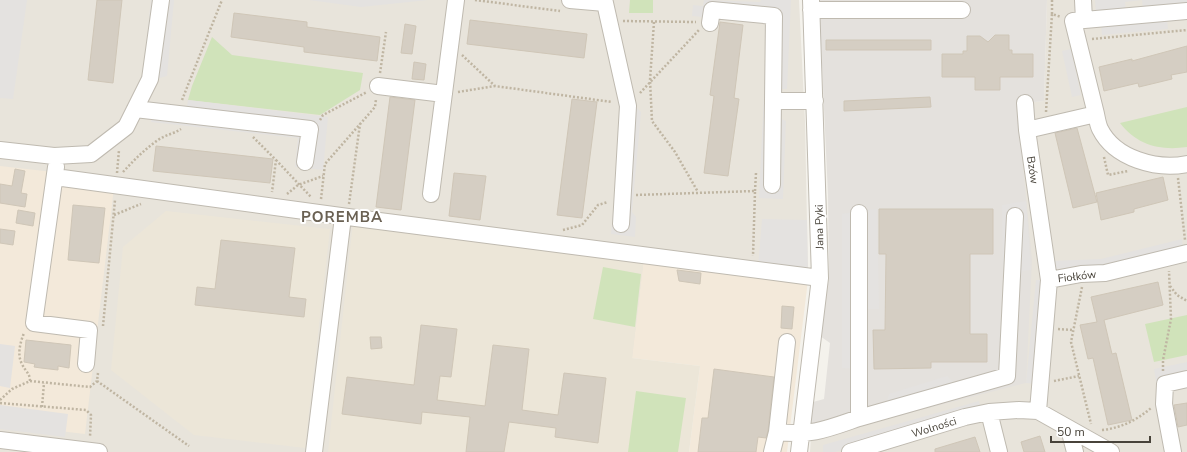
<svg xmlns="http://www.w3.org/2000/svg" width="1187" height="452" viewBox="0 0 1187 452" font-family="'Nunito Sans',sans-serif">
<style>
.residential{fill:#e8e4db}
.commercial{fill:#f3e9da}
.industrial{fill:#e4e1dd}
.education{fill:#ece6d8}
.green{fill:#d0e3ba}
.parking{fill:#e4e2e0}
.building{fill:#d5cec3;stroke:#cfc6b7}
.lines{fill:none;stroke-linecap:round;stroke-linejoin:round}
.minor-casing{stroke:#bfbab0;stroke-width:18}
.path{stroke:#bfb5a2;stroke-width:2.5;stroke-dasharray:2 2;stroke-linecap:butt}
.minor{stroke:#fff;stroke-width:16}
.labels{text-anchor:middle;stroke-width:4;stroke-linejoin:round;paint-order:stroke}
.street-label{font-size:11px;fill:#48433a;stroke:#fff}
.district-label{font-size:15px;font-weight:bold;letter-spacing:1px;fill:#6a6153;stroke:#fff}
</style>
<rect width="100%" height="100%" fill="#f4f2ec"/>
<!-- residential -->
<path class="residential" d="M0,0H799L805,122L808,274L632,358L689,452H0Z
M1047,0H1187V452H810L811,438L1020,133L1018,103L1044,101Z"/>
<!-- commercial -->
<path class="commercial" d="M0,166L115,179L85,434L0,424Z
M644,257L808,280L787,452H689L700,366L632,358Z"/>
<!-- industrial -->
<path class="industrial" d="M819,0H1047L1044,101L1025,103L1020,133L1032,260L1026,383L811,438V419L813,402L824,399L830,343L820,336L829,278L828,195Z"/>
<!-- education -->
<path class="education" d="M166,211L330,229L305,448L194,435L111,370L123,247Z
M353,222L644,257L632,358L700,366L689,452H328Z"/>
<!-- green -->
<path class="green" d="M630,0H653V13H629Z
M212,37L232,55L363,73L360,90L320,115L188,100L192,86Z
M1187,107V147C1160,151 1137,145 1120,123Z
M603,267L641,274L635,327L593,319Z
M1187,315V355L1154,362L1145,324Z
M636,391L686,398L678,452H628Z"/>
<!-- parking -->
<path class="parking" d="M0,0H27L13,99L0,98Z
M151,0H174L167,76L142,83Z
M309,0H428L361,7Z
M704,0L760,2L761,0H791L787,89H776L775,116L786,121L783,199L759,198L767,31L766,25L762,20L720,14L703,17L692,16L693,5L703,6Z
M1095,0H1187V6L1143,10L1142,0L1125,2L1126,11L1096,14Z
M1167,20L1168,29L1102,35L1101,26Z
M1071,49L1081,95L1072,97L1062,51Z
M188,100L328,117L323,170L295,167L298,138L151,122L154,102L187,107Z
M623,105L635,106L641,112L632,212L636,217L635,237L611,234Z
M1026,201L1031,270L1022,271L1020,281H1003L1002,205Z
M877,209L879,309H865V369L842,368V214Z
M762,219L807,220L808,274L758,267Z
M1182,239L1183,248L1102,267L1052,269L1051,261L1101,259Z
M1036,280H1044L1036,384L1026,383Z
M0,344L15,346L10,388L0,386Z
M1187,362V387L1174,390L1159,399L1154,369Z
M947,376L956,385L886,405L889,394Z
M979,401L981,409L835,452H823V445Z
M0,405L68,414L65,437L0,429Z"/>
<!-- building -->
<path class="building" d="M97,0H122L113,83L88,80Z
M234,13L307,22V27L380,37L377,61L304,52V47L231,37Z
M470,20L587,34L584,58L467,44Z
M720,22L743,25L734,98L739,99L728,176L704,173L714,96L710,95Z
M405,24L416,26L412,54L401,53Z
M995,35H1009V50H1012V54H1033V77H1000V90H975V77H942V54H963V51H967V36H980L988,42Z
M826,40H931V50H826Z
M1187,46V72L1171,75L1172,79L1139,87L1138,83L1104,91L1099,67L1132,59V61Z
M414,62L426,64L424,80L412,79Z
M390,97L415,100L401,210L376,207Z
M930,97L931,107L844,111V101Z
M572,99L597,102L582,218L557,215Z
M1077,128L1097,202L1073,208L1055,133Z
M156,146L273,159L270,183L153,171Z
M15,169L25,171L21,193L27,194L25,207L0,203V184L12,186Z
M454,173L486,176L480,220L449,216Z
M1163,177L1168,200L1134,209V212L1101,220L1096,193Z
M73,205L105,208L99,263L68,260Z
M879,209H993V254H970V334H987V362H931V368L874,369L873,330H885L886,254H879Z
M18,210L35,213L33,226L16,223Z
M0,229L15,231L13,245L0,243Z
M221,240L295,248L289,297L306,299L304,317L195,305L197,287L215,289Z
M677,270L701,273L700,284L679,281Z
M1158,282L1163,305L1104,320L1112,354L1116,353L1132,420L1108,425L1093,358L1088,359L1080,325L1097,322L1091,297Z
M782,306L794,307L792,329L781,328Z
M421,325L457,329L451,377L440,376L437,400L485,406L493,345L529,349L522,410L558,415L564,373L606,378L598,443L555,437L556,428L509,422L504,452H466L470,417L422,412L421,424L342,414L347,377L414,385Z
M370,337H381L382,348L371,349Z
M26,340L71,345L69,368L58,366V370L41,368L34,367L35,364L24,362Z
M714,369L774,377L768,431L766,438L758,437L756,452H698L702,418H708Z
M1187,403V425L1178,427L1174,405Z
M1040,436L1045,452H1024L1021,442Z
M975,437L980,452H935V449Z"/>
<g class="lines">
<!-- minor casing -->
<g class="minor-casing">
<path id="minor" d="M570,0L605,3L628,106L621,224
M1083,0L1084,20
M811,10H962
M710,23L712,10L774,16L772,185
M378,86L444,94
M773,101H815
M1025,103L1027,130
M135,109L310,129L305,162
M1096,114C1097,119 1098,125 1100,129C1115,159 1157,170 1187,164
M0,150L54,156L91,154L126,127L150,79L161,0
M56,167L34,323L89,330L86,364
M55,177L348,217L820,278
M431,194L456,0
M1049,280L1027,130L1096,114L1073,21L1187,11
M787,342L777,432C812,436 827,429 859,418V213
M1038,411L1049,280L1081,274L1105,273L1187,253
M989,412L999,452
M859,418L1007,376L1015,216
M1069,429L1075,452
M0,440L99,452
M314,452L343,217
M772,452L777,432
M799,452L820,278L811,0
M850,452L965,417L989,412L1019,410L1038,411L1111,452
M1173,452L1164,404L1165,384L1187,379"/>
</g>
<!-- path -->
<path class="path" d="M475,0L560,11
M1052,0V14L1061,17
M623,21L696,22
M654,22L650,80L652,121L675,152L698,192
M1092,39L1187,30
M462,55L495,86L612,102
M380,73L386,32
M458,92L495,86
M640,93L699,30
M182,100L222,0
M1046,112L1052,14
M320,120L323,115L367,92
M253,137L276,160L272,192
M1104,157L1108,175L1128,171
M276,160L311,197
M123,172C134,160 145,149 158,140C165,135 173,134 181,129
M117,173L119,150
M1178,178L1185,240
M755,191L756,173
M287,194L298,185L323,176
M636,195L755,191L753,256
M321,199L325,164L375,107L376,99
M349,204L360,124
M114,215L141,204
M563,230L582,225L598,205L608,202
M1170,286L1177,295L1187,301
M1082,287L1071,342L1091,424
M103,326L115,200
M1058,329L1072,330
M1163,371V360L1171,319L1169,271
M98,373L97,381L189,446
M30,381L90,387L97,381
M1054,381L1079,376
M0,400L12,389L30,381C30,373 25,371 22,364C17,355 20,343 24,333
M0,403L86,410L91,415L90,437
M42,407L44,383
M1102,430C1121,428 1137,420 1151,408"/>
<!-- minor -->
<use href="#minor" class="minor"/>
</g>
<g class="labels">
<!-- street labels -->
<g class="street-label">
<text transform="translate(1033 170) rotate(82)" y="4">Bzów</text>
<text transform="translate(819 227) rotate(-91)" y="4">Jana Pyki</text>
<text transform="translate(1077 276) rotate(-7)" y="4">Fiołków</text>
<text transform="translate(934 427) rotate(-17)" y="4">Wolności</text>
</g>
<!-- district labels -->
<g class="district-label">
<text x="342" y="222">POREMBA</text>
</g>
</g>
<!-- scale -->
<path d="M1051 436v6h99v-6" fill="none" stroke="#48433a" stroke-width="2"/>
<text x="1057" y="436" font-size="12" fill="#48433a" stroke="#ffffff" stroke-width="3" paint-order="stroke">50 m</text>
</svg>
